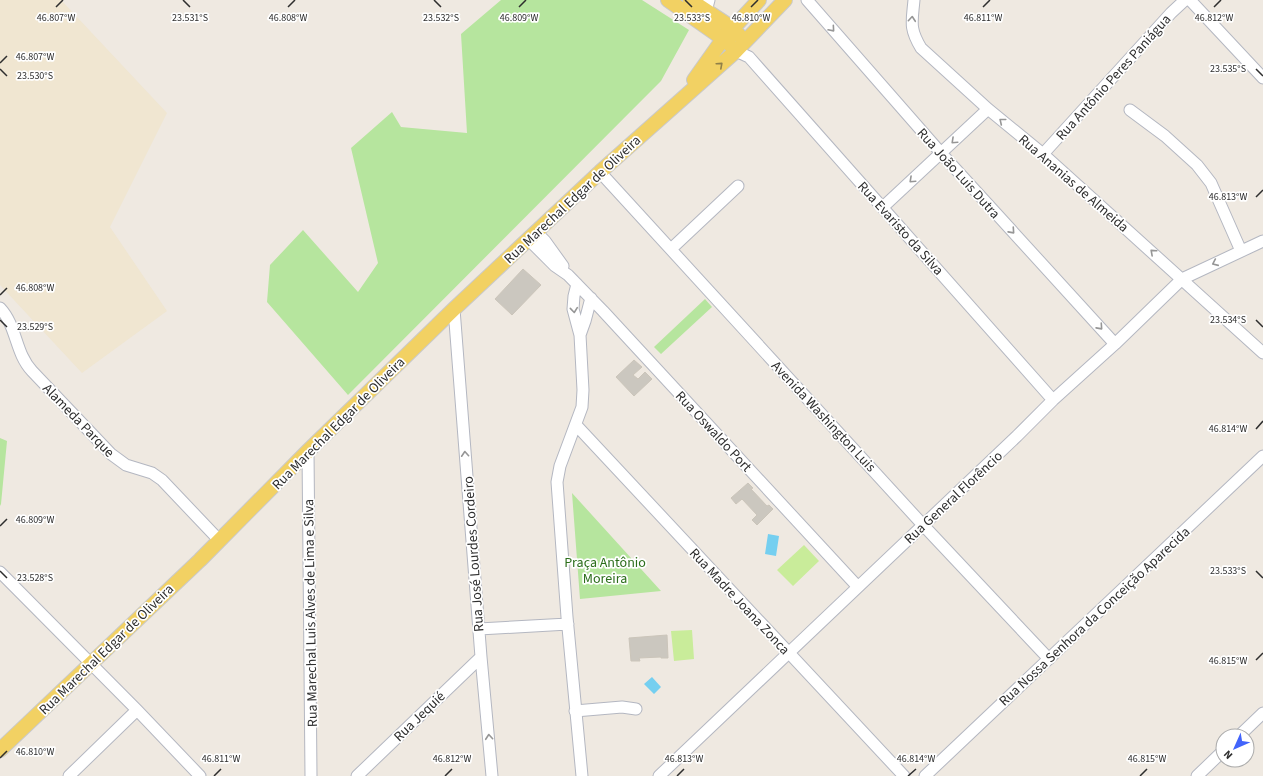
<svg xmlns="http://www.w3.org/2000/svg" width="1263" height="776" viewBox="0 0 1263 776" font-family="'Source Sans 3',sans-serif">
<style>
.education{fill:#f0e6d1}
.green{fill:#b6e59e}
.pitch{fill:#c9ec9a}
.water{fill:#75cff0}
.building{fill:#cbc7bf;stroke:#cbc5ba}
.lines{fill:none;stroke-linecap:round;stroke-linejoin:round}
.minor-casing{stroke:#b4b7c1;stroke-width:13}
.major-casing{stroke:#c9c9c9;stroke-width:16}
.minor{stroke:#fff;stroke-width:11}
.major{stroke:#f2d163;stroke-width:14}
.oneway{stroke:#969696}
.oneway2{stroke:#908048}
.ticks{fill:none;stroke:#2e2e2e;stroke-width:1.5}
.labels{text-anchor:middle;stroke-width:3.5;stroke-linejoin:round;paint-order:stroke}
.street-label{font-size:14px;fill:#2e2e2e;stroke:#fff}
.park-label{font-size:14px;fill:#2c6e1b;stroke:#fff}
.ticks-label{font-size:10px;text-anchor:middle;fill:#2e2e2e;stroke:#fff;stroke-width:3.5;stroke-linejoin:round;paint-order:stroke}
</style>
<rect width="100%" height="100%" fill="#efe9e1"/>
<!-- education -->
<path class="education" d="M0,0H61L167,113L110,227L167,311L82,373L0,285Z"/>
<!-- green -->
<path class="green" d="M501,0H642L689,30L661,81L348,395L267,302L270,265L303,230L358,292L378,263L351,148L392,112L401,127L467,133L461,34Z
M705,299L712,307L661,354L654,347Z
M0,438L7,441L1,504L0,506Z
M572,493L661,591L580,599Z"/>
<!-- pitch -->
<path class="pitch" d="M804,545L819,561L793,586L777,570Z
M692,630L694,659L674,661L671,631Z"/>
<!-- water -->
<path class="water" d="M768,534L779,536L776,556L765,554Z
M652,677L661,687L654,694L644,684Z"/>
<!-- building -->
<path class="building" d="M523,269L541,285L512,315L495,299Z
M634,360L642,367L633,375L638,379L645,372L652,379L634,396L616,377Z
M748,483L753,488L751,489L767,506L769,505L773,509L757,525L752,520L757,515L742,499L736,504L731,498Z
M667,635L668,658H661V657L639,658L640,661H631L629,638Z"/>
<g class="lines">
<!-- minor casing -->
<g class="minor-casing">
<path id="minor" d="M807,0L941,153L1115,344
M914,0C912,22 909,28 921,48L988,109L1043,154L1115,219L1263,353
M1190,0L1263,78
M706,11L709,0
M736,51L749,57L1053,400
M1130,110L1165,136L1197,165L1211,183L1241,251
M1043,154L1171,13L1185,0
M600,172L923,525L1049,659
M883,207L988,109
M536,232L545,241L563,266
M529,240L555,266L568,275L603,311L858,587
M671,249L738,186
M577,284L574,296L573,309L580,335L583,390L582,407L560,466L557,482L567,617L582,776
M0,308C17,326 15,353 32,371L111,454L126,465L152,473L162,480L219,540
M454,309L481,657L492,776
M580,335L585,321L591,298
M576,425L904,776
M308,451L311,776
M0,572L137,710L200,776
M479,629L568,624
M575,711L622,707L636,709
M1239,736L1263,713
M69,776L137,710
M357,776L481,657
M659,776L1017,436L1053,400L1115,344L1182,279L1263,241
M925,776L1263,456
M1197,776L1223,751"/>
</g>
<!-- major casing -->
<g class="major-casing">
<path id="major" d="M668,0L715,33L729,44
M690,0L725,23L739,35
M694,80L723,39L759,0
M0,750L200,560L308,451L454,309L600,172L736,51L785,0"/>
</g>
<!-- minor -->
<use href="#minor" class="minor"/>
<!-- major -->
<use href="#major" class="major"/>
</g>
<!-- one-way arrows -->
<defs><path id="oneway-chevron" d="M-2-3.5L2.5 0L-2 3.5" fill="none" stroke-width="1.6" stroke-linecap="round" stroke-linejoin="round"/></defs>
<g class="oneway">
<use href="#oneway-chevron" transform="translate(912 19) rotate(-85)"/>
<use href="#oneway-chevron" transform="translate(832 29) rotate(49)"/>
<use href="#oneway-chevron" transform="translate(1002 121) rotate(-141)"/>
<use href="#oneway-chevron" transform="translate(954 141) rotate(137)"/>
<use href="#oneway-chevron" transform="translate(912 180) rotate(137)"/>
<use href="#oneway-chevron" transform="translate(1012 231) rotate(48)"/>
<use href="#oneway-chevron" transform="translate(1153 252) rotate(-138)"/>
<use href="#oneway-chevron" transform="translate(1215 263) rotate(156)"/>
<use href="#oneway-chevron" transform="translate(574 310) rotate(84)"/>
<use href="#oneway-chevron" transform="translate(1100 327) rotate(48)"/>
<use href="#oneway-chevron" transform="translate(465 454) rotate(-94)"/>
<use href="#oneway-chevron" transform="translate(489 737) rotate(-95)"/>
</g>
<use class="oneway2" href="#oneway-chevron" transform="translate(720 65) rotate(-42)"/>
<!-- ticks -->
<path class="ticks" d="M183,0L190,7M434,0L441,7M685,0L692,7M56,7L63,0M288,7L295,0M519,7L526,0M751,7L758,0M983,7L990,0M1214,7L1221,0M0,63L7,56M0,69L7,76M1256,69L1263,76M1256,197L1263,190M0,295L7,288M0,320L7,327M1256,320L1263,327M1256,429L1263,421M0,526L7,519M0,571L7,578M1256,571L1263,578M1256,660L1263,653M0,758L7,751M214,776L221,769M445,776L452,769M677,776L684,769M908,776L916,769M1140,776L1147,769"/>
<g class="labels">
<!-- street labels -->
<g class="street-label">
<text transform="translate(1113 77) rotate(-48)" y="5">Rua Antônio Peres Paniágua</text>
<text transform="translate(959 173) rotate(48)" y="5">Rua João Luis Dutra</text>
<text transform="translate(1074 183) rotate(41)" y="5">Rua Ananias de Almeida</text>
<text transform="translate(572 199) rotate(-43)" y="5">Rua Marechal Edgar de Oliveira</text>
<text transform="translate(901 228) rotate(48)" y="5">Rua Evaristo da Silva</text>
<text transform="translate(824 416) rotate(47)" y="5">Avenida Washington Luis</text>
<text transform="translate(79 420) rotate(46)" y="5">Alameda Parque</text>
<text transform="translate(338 423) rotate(-45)" y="5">Rua Marechal Edgar de Oliveira</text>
<text transform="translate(714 431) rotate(47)" y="5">Rua Oswaldo Port</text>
<text transform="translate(953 497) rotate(-43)" y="5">Rua General Florêncio</text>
<text transform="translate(473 554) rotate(-94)" y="5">Rua José Lourdes Cordeiro</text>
<text transform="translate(740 601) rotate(47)" y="5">Rua Madre Joana Zonca</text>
<text transform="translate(310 613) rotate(-91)" y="5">Rua Marechal Luis Alves de Lima e Silva</text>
<text transform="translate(1094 616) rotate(-43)" y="5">Rua Nossa Senhora da Conceição Aparecida</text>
<text transform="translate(106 649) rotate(-44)" y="5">Rua Marechal Edgar de Oliveira</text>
<text transform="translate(419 716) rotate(-44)" y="5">Rua Jequié</text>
</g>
<!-- park labels -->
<g class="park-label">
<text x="605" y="567">Praça Antônio<tspan x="605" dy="16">Moreira</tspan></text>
</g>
</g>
<g class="ticks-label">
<text x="56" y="21">46.807°W</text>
<text x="190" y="21">23.531°S</text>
<text x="288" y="21">46.808°W</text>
<text x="441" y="21">23.532°S</text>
<text x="519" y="21">46.809°W</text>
<text x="692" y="21">23.533°S</text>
<text x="751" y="21">46.810°W</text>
<text x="983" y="21">46.811°W</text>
<text x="1214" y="21">46.812°W</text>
<text x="35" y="60">46.807°W</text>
<text x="1228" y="72">23.535°S</text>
<text x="35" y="79">23.530°S</text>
<text x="1228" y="200">46.813°W</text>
<text x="35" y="291">46.808°W</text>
<text x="1228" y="323">23.534°S</text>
<text x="35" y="330">23.529°S</text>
<text x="1228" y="432">46.814°W</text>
<text x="35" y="523">46.809°W</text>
<text x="1228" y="574">23.533°S</text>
<text x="35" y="581">23.528°S</text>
<text x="1228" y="664">46.815°W</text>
<text x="35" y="755">46.810°W</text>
<text x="221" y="762">46.811°W</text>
<text x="452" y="762">46.812°W</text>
<text x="684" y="762">46.813°W</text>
<text x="916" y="762">46.814°W</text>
<text x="1147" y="762">46.815°W</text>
</g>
<!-- north arrow -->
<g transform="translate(1235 748) rotate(225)"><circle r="19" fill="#ffffff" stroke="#ababab"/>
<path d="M0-3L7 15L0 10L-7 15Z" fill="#4264fb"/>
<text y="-6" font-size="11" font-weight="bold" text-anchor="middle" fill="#2e2e2e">N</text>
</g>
</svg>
